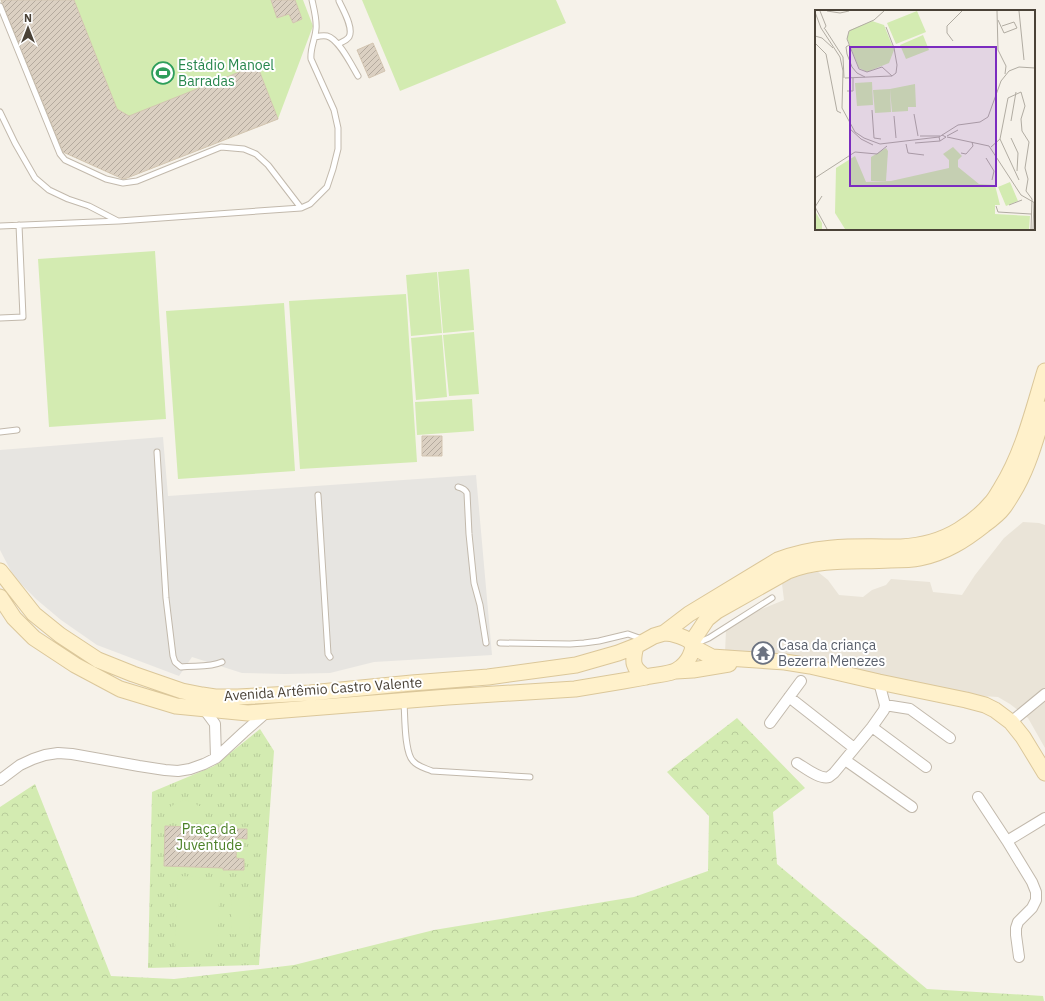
<svg xmlns="http://www.w3.org/2000/svg" width="1045" height="1001" viewBox="0 0 1045 1001" font-family="'IBM Plex Sans',sans-serif">
<style>
.residential{fill:#eae4d8}
.forest{fill:url(#forest-crowns)}
.park{fill:url(#park-tufts)}
.pitch{fill:#d3ebb1}
.parking{fill:#e7e5e1}
.building{fill:url(#building-hatch);stroke:#d3c5b1}
.lines{fill:none;stroke-linecap:round;stroke-linejoin:round}
.lane-casing{stroke:#c2b9ac;stroke-width:7}
.street-casing{stroke:#c2b9ac;stroke-width:12}
.secondary-casing{stroke:#dbc79a;stroke-width:17}
.lane{stroke:#fff;stroke-width:5}
.street{stroke:#fff;stroke-width:10}
.secondary{stroke:#fff1cb;stroke-width:15}
.labels{text-anchor:middle;stroke-width:4;stroke-linejoin:round;paint-order:stroke}
.leisure-label{font-size:14px;fill:#27864d;stroke:#fff;text-anchor:start}
.worship-label{font-size:14px;fill:#5b616d;stroke:#fff;text-anchor:start}
.street-label{font-size:14px;fill:#4a4237;stroke:#fff}
.park-label{font-size:14px;fill:#4b8027;stroke:#fff}
.inset-road{fill:none;stroke:#b1aca2;stroke-width:1}
.view{fill:#7b2cbf;fill-opacity:0.15;stroke:#7b2cbf;stroke-width:2}
.inset-edge{fill:none;stroke:#4a4237;stroke-width:2}
</style>
<defs>
<pattern id="forest-crowns" width="20" height="18" patternUnits="userSpaceOnUse"><rect width="20" height="18" fill="#d3ebb1"/><path d="M2 6a3 3 0 1 1 6 0M12 15a3 3 0 1 1 6 0" fill="none" stroke="#b7cb99"/></pattern>
<pattern id="park-tufts" width="24" height="20" patternUnits="userSpaceOnUse"><rect width="24" height="20" fill="#d3ebb1"/><path d="M3 7l-1-3M5 7V3M7 7l1-3M15 17l-1-3M17 17v-4M19 17l1-3" fill="none" stroke="#b7cb99"/></pattern>
<pattern id="building-hatch" width="6" height="6" patternUnits="userSpaceOnUse"><rect width="6" height="6" fill="#dbd0c2"/><path d="M-1 1l2-2M0 6l6-6M5 7l2-2" fill="none" stroke="#b4aa9e"/></pattern>
</defs>
<rect width="100%" height="100%" fill="#f6f2ea"/>
<!-- residential -->
<path class="residential" d="M1023,522L1039,523L1045,525V748L1028,718L1010,704L998,697L982,696L917,687L725,653L726,630L747,615L784,600L782,584L801,573L818,572L828,580L839,595L863,597L872,590L886,585L891,579L930,582L933,592L962,595L975,575L1004,538Z"/>
<!-- forest -->
<path class="forest" d="M737,718L805,788L773,812L777,864L927,989L1043,996L1044,1001H0V807L35,784L111,976L174,979L294,965L434,930L634,897L708,871L709,816L667,772Z"/>
<!-- park -->
<path class="park" d="M260,729L274,751L259,965L148,968L152,792L214,766Z"/>
<!-- pitch -->
<path class="pitch" d="M1,0H303L313,26L278,119L124,179L63,152Z
M362,0H556L566,23L400,91Z
M155,251L166,419L49,427L38,259Z
M469,269L474,330L443,333L438,272Z
M437,272L442,333L411,336L406,275Z
M406,294L417,462L300,469L289,301Z
M284,303L295,471L178,479L166,311Z
M474,332L479,394L449,396L443,335Z
M442,335L447,397L416,400L411,338Z
M472,399L474,431L417,435L415,402Z
M183,800L194,802L198,806H208V811H205L204,821L168,820V808Z
M178,876L220,878L217,952L175,951Z
M232,897L250,898L249,935L231,934Z"/>
<!-- parking -->
<path class="parking" d="M163,437L168,496L476,475L492,655L374,662L330,673L285,674L242,673L192,657L179,676L97,645L61,620L36,599L14,577L0,550V450Z"/>
<!-- building -->
<path class="building" d="M1,0H74L117,109L129,116L257,65L278,119L127,178L123,179L63,152Z
M271,0H295L302,19L293,23L289,14L277,18Z
M373,43L385,71L369,78L357,50Z
M422,436H442V456H422Z
M165,826L223,828V829H247V839L237,838L236,858L244,859V870H223V868L164,866Z"/>
<g class="lines">
<!-- lane casing -->
<g class="lane-casing">
<path id="lane" d="M0,6L60,154L65,160L106,179L123,183L137,181L221,147L244,149L256,154L268,165L301,208L310,204L327,187L333,169L338,149V128L334,110L311,59C310,48 315,40 316,29C317,20 314,9 312,0
M315,37C319,36 323,35 327,36C339,39 352,66 358,76
M338,44C342,42 346,41 349,37C354,28 343,10 339,1
M0,112L15,143L35,178L49,190L68,199L89,206L118,221
M0,226L119,221L301,208
M0,318L23,317L19,225
M0,432L17,430
M157,452L166,598L173,656L175,662L181,667C194,665 209,668 222,662
M458,487C462,488 465,489 467,493L469,534L474,583L480,605L486,643
M318,495L328,654L330,657
M500,643L570,644L584,643L599,641L628,634L642,639
M695,644L709,638L772,598
M404,702C405,715 404,752 413,761C418,767 425,768 432,771L530,777"/>
</g>
<!-- street casing -->
<g class="street-casing">
<path id="street" d="M789,697L854,748
M885,705L910,709L950,738
M204,709L215,724L216,758
M1011,722L1045,694
M770,723L801,681
M872,727L926,767
M845,760L912,807
M797,763C804,767 820,780 829,777C830,776 833,774 834,773L872,727L884,710L885,705L879,682
M0,780L20,765L33,759L45,755L58,753L72,754L139,766L165,770L178,771L190,769L204,764L216,758L244,732L268,711
M978,797L1007,841L1032,882L1036,892V900L1032,908L1018,922L1016,928V935L1019,957
M1007,841L1045,818"/>
</g>
<!-- secondary casing -->
<g class="secondary-casing">
<path id="secondary" d="M0,571L34,614L60,635L98,660L133,674L182,691L202,695L215,697H238L310,693L412,683L488,677L576,665L618,653L636,646
M0,597L14,618L34,638L75,665L120,689L176,706L248,713L448,697L575,689L623,681L646,677
M664,633C671,633 688,637 692,644C694,648 691,653 690,656C687,662 682,667 677,670C671,674 654,675 646,677C632,668 632,662 636,646L654,636L664,633L689,614L778,560C818,544 859,547 901,547C922,546 941,541 959,530C970,523 982,514 991,503C995,499 998,493 1001,488C1023,453 1033,410 1045,371
M691,643L707,619L717,611L788,571C822,558 855,562 890,560C900,560 911,560 920,558C945,553 965,540 984,525C991,520 999,514 1004,507C1009,500 1013,493 1017,486C1030,462 1037,435 1045,409
M693,647L712,657L785,662L810,666L879,682L966,700L985,705L995,710L1011,722L1023,737L1045,773
M676,671L693,670L729,664"/>
</g>
<!-- lane -->
<use href="#lane" class="lane"/>
<!-- street -->
<use href="#street" class="street"/>
<!-- secondary -->
<use href="#secondary" class="secondary"/>
</g>
<!-- icons -->
<defs>
<g id="stadium-ring" transform="scale(1.15)"><circle r="9.5" fill="#fff" stroke="#2e9e5b" stroke-width="1.5"/><path d="M0-5a6.5 5 0 1 0 0 10a6.5 5 0 1 0 0-10ZM-3.5-1.8h7v3.6h-7Z" fill="#2e9e5b"/></g>
<g id="temple-ring" transform="scale(1.15)"><circle r="9.5" fill="#fff" stroke="#6b7280" stroke-width="1.5"/><path d="M0-6L5-2H3V0L6.5 2.5H4V6H1.5V3h-3V6H-4V2.5H-6.5L-3 0V-2H-5Z" fill="#6b7280"/></g>
</defs>
<g fill-rule="evenodd">
<use href="#stadium-ring" x="163" y="73"/>
<use href="#temple-ring" x="763" y="653"/>
</g>
<g class="labels">
<!-- leisure labels -->
<g class="leisure-label">
<text x="178" y="70">Estádio Manoel<tspan x="178" dy="16">Barradas</tspan></text>
</g>
<!-- worship labels -->
<g class="worship-label">
<text x="778" y="650">Casa da criança<tspan x="778" dy="16">Bezerra Menezes</tspan></text>
</g>
<!-- street labels -->
<g class="street-label">
<text transform="translate(323 689) rotate(-4)" y="5">Avenida Artêmio Castro Valente</text>
</g>
<!-- park labels -->
<g class="park-label">
<text x="209" y="834">Praça da<tspan x="209" dy="16">Juventude</tspan></text>
</g>
</g>
<!-- overview -->
<g transform="translate(815 10)">
<rect width="220" height="220" fill="#f6f2ea"/>
<path d="M138,137L147,146L143,150V157L164,174L180,175L185,195H180V204L215,206L214,219H30L20,203L21,158L40,146L51,172L76,171L134,158V150L128,144ZM0,201L7,213V219H0Z" fill="#d3ebb1"/>
<path d="M71,138L73,141L71,171H56V147Z" fill="#d3ebb1"/>
<path d="M102,1L111,22L81,34L72,13ZM57,11L69,15L79,40L74,53L52,62L44,58L32,28L35,20ZM108,25L114,40L91,49L85,35ZM57,72L58,95L42,96L40,73ZM100,74L101,97H93V101L77,102L75,79ZM75,79L76,102L60,103L58,80ZM195,172L203,191L191,196L183,177Z" fill="#d3ebb1"/>
<path class="inset-road" d="M5,1L11,16L9,19M12,1L25,3L34,1M69,1L59,10L34,21L32,29L44,59L52,62L67,57L77,66L81,63L82,55L79,38L71,17M182,1L183,40L191,56L190,64M204,1L209,50M0,2L6,18L25,47L28,61L27,98L40,122L49,128L65,134L124,127M183,10L189,23L202,18L199,12L187,16M10,19L28,47L29,68M0,26L7,28L18,38M138,31L132,23V16L147,1M0,33L11,44L22,101L26,103M34,35L31,37L32,44L37,57L42,63L50,67M30,68L77,66M32,81H38V68M57,100L59,128L66,129M99,104L103,126M79,106L81,128M196,111L201,82M34,118L46,129L58,135M127,125L131,127L125,131L124,127L143,115L165,112L173,107L186,71L194,61L204,57L220,58M105,126H125M132,126L143,120M132,127L174,136L206,185L220,193M196,128L203,143L202,161M185,129L204,170M100,133L125,131M91,134L93,143L109,145M176,137L185,129L193,88L206,82L210,96L206,109L207,121L214,132L210,158L213,169L211,181L217,189L216,219M146,143L151,144L158,136L157,132M171,148L179,161L177,170M0,168L40,142L62,144L72,136M194,195L207,190M181,196L183,202L216,204M0,197L12,219M0,197L7,186M218,219L219,192"/>
<path class="view" d="M35,37H181V176H35Z"/>
<rect width="220" height="220" class="inset-edge"/>
</g>
<!-- north arrow -->
<g transform="translate(28 28)" stroke="#ffffff" stroke-width="3" paint-order="stroke">
<path d="M0-3L7 15L0 10L-7 15Z" fill="#4a4237"/>
<text y="-6" font-size="11" font-weight="bold" text-anchor="middle" fill="#4a4237">N</text>
</g>
</svg>
